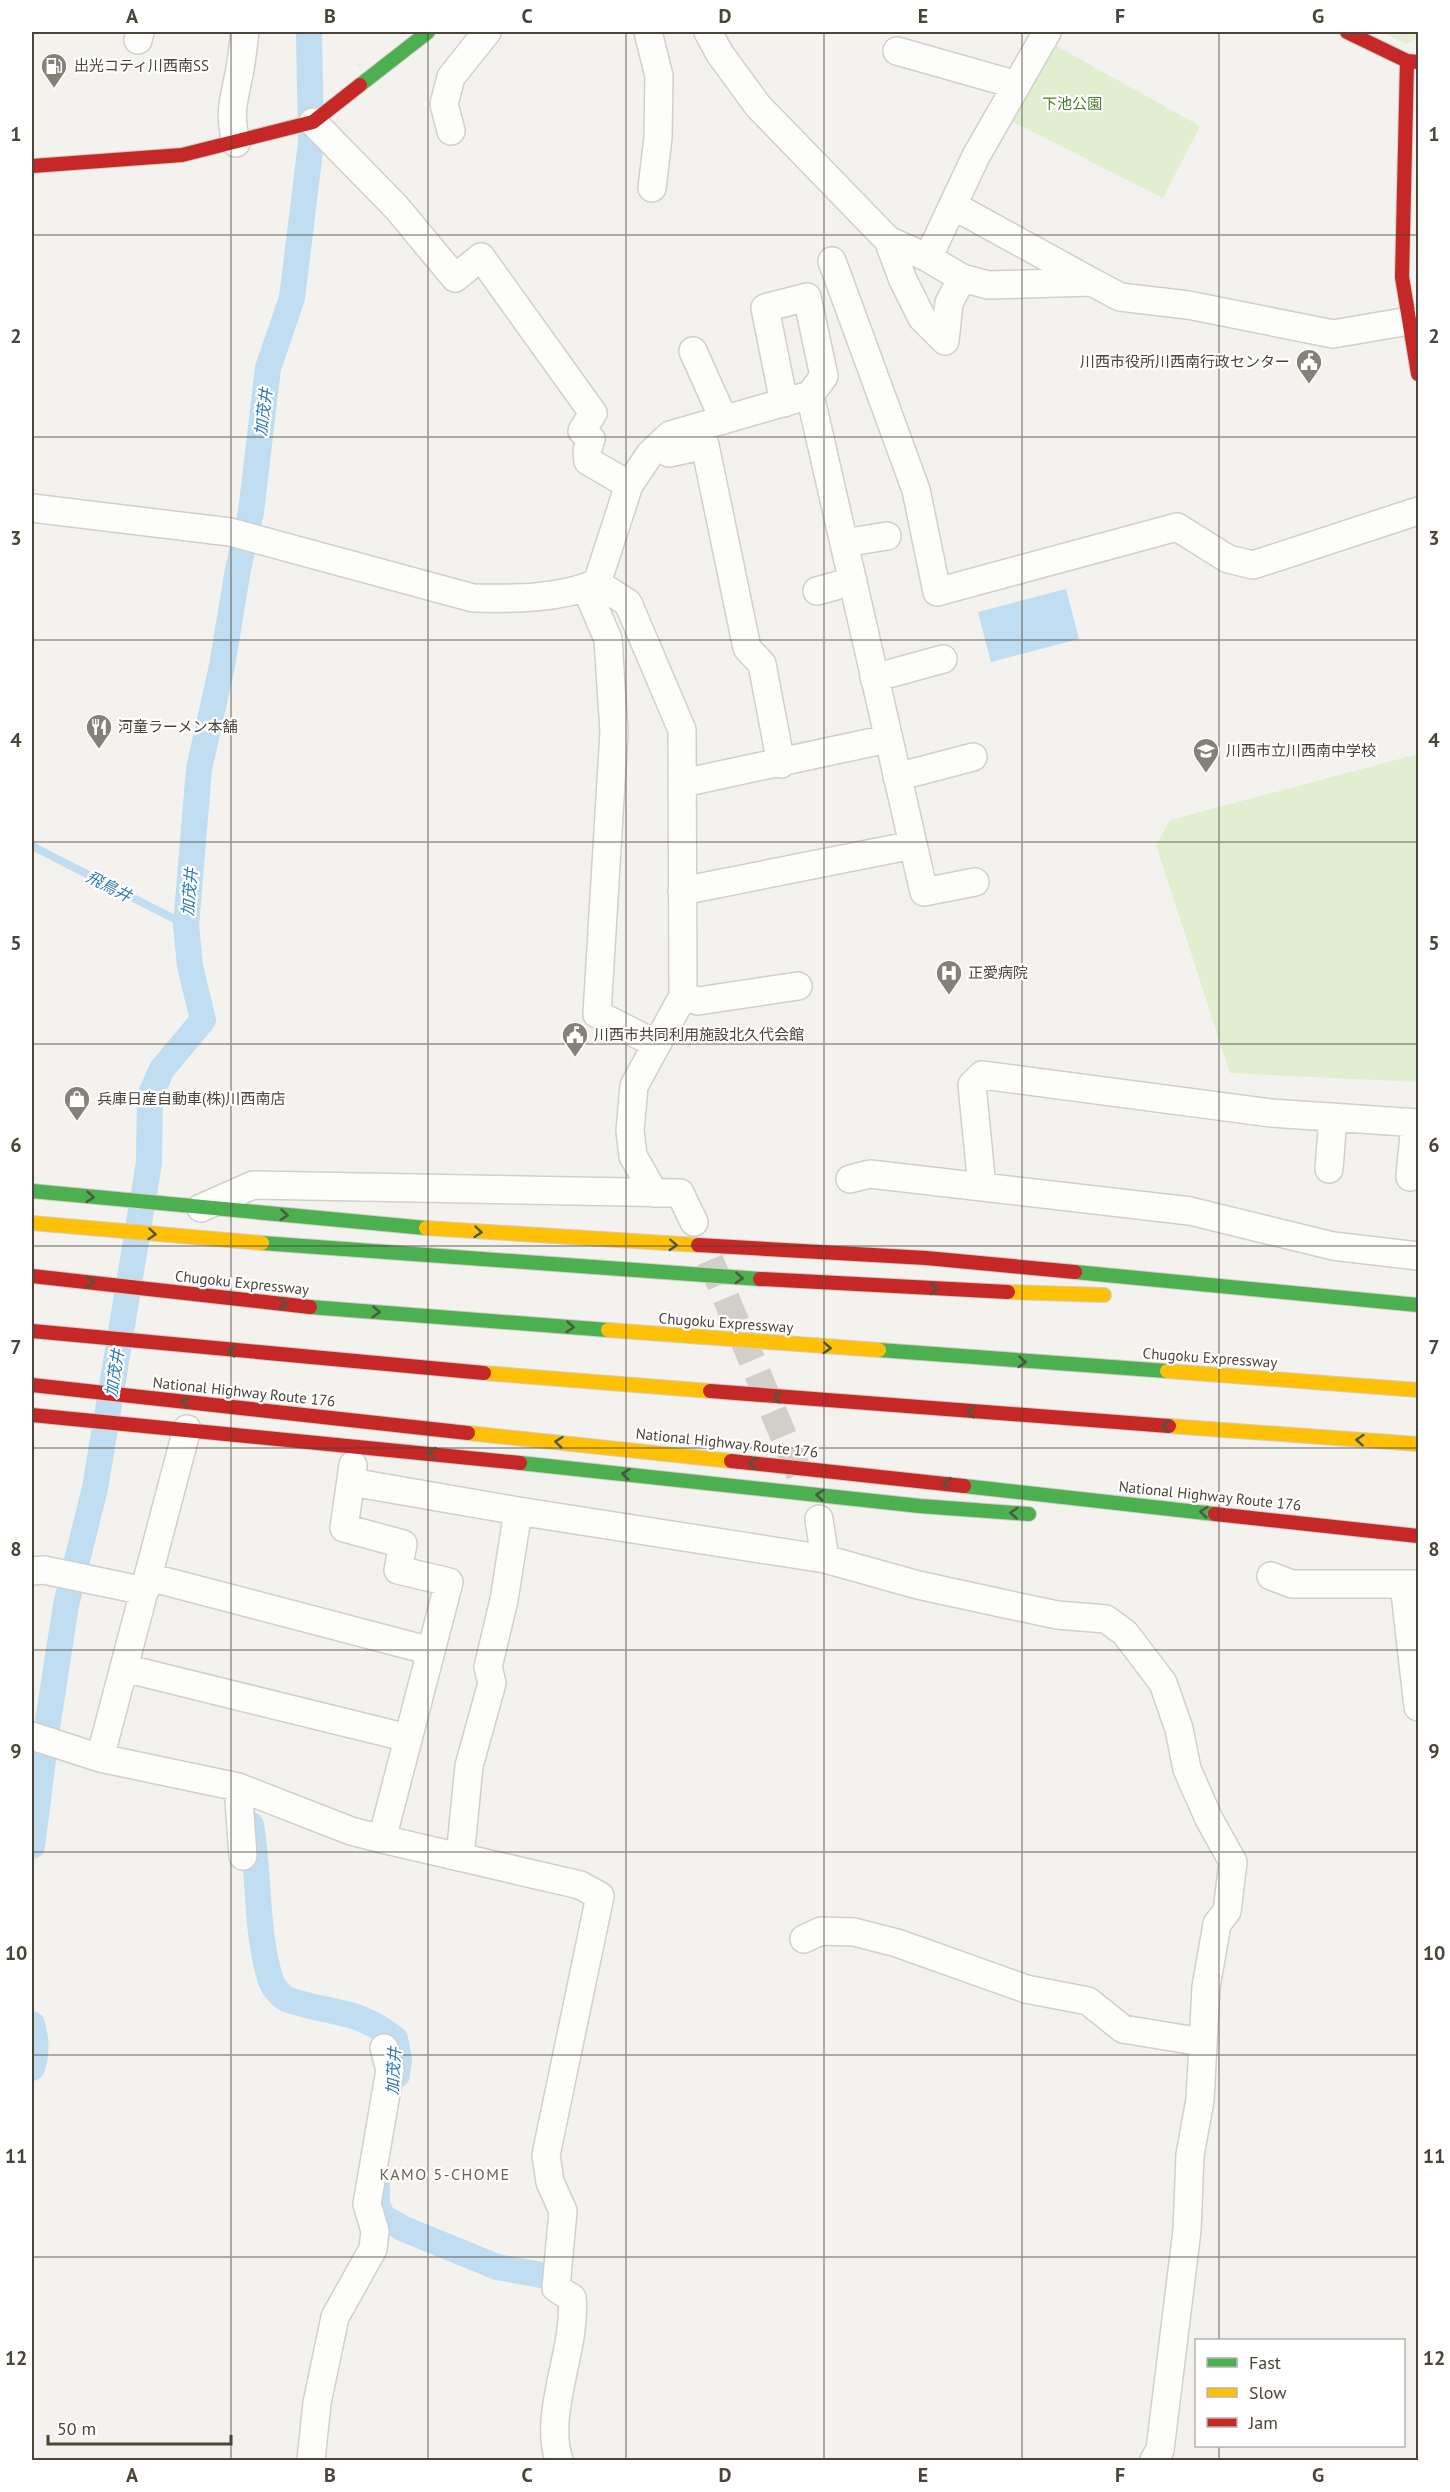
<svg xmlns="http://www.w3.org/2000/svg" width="1450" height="2492" viewBox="0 0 1450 2492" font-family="'PT Sans','Noto Sans JP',sans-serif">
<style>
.green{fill:#e1eecf}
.water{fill:#c0ddf1}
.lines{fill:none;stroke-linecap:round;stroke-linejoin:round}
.stream{stroke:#c0ddf1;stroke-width:8}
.canal{stroke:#c0ddf1;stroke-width:26}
.street-tunnel{stroke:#d2cfca;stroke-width:27;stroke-dasharray:27 14;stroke-linecap:butt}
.street-casing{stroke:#d2d0cb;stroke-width:30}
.fast-casing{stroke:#d3cfc5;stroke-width:16}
.slow-casing{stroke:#d3cfc5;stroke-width:16}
.jam-casing{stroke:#d3cfc5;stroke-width:16}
.street{stroke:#fdfdfc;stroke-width:27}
.fast{stroke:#4caf50;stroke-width:14}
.slow{stroke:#ffc107;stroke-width:14}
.jam{stroke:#c62828;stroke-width:14}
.oneway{stroke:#4b593e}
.grid{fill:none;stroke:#4b4439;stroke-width:1.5;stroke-opacity:0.55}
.labels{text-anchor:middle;stroke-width:4.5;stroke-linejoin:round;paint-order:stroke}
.poi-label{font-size:15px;fill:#4b4439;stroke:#fff;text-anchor:start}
.park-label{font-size:15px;fill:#4a7f2a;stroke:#fff}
.street-label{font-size:15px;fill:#4b4439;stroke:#fff}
.water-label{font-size:16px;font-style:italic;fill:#2e7ab2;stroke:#fff}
.neighbourhood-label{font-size:16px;letter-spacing:1.5px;fill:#6e6250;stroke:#fff}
.neatline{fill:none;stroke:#4b4439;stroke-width:2}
.grid-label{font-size:20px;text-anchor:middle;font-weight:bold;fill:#4b4439}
</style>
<rect width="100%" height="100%" fill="#f4f2ee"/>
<!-- green -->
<path class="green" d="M1382,32H1418V38L1407,44Z
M1049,42L1200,126L1163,198L1007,119Z
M1418,754V1082L1230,1073L1156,845L1170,820Z"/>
<!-- water -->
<path class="water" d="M1066,589L1079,639L991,662L978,612Z"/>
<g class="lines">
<!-- stream -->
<path class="stream" d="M32,846L186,925"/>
<!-- canal -->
<path class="canal" d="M46,1734L66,1605L95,1488L149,1163L150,1096L162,1069L203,1020L190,966L186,925L199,769L222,666L238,569L251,512L268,368L292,298L311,143L309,32
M251,1825C260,1876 255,1931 271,1981C273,1987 282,1998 289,2000C330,2014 359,2009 395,2039L399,2060L397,2075
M32,1846L43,1760
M32,2024C36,2038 37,2054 32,2068
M377,2187V2205L383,2217L404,2229L497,2267L541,2275"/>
<!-- street-tunnel -->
<path class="street-tunnel" d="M710,1260L804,1485"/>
<!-- street casing -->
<g class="street-casing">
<path id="street" d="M648,32L659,76L658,138L652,188
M708,32L720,54L758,106L888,240L903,280L922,318L945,341L949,303L962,278L928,258L888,240
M138,40L140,32
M897,51L1017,85
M313,122L397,208L455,278L481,257L593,413L582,431L591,439L587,451L588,461L629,485
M451,131L444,104L451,77L487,32
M236,143C229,111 233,105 239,74C242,60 243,45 245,32
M954,206L1092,282
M928,258L976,156L1047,32
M832,261L916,490L937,592L1177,527L1228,559L1253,565L1418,511
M962,278L988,285L1092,282L1120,297L1188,305L1333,334L1409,321
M693,351L719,409L721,421
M784,403L765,308L807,297L824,376L810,395
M669,453L705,445L747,648L762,664L781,764
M32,508L230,532L473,598C513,599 560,599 597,583L629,485L650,454L670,435L810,395L924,892L975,882
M844,543L887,536
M597,583L628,603L682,730L683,996L634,1086L630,1131L633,1156L654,1193
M586,588L608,639L614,732L597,1014L656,1044
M817,591L853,581
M874,678L943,659
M897,777L973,757
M683,783L887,739
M682,891L913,845
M683,996L698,1001L798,986
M1329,1169L1333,1117
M1410,1177L1415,1123
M850,1179L870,1174L1190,1211L1333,1246L1418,1256
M982,1187L972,1085L982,1075L1271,1113L1418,1123
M201,1208L253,1185L680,1193L694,1222
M353,1465L344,1528L403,1544L398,1570L449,1582L382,1839
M351,1482L518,1511L825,1559L918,1585L1010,1605L1057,1615L1106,1619L1125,1633L1163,1683L1179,1729L1187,1769L1209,1819L1233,1862L1227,1911L1217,1924L1206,1987L1200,2100L1190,2155L1187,2230L1160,2450L1154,2460
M819,1519L825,1559
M32,1571L44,1570L145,1591
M1271,1576L1292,1584H1418
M149,1577L431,1651
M1404,1584L1418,1707
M124,1668L408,1738
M32,1736L100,1758L238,1787L351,1831L382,1839L580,1885L600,1896L546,2155L550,2182L563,2211L556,2288L572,2298C577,2349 543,2412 559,2460
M100,1758L187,1429
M238,1787L243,1856
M460,1857L469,1766L492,1683L488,1667L504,1600L518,1511
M804,1939L821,1931L854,1932L897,1943L1026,1989L1088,2001L1123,2029L1202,2042
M311,2460L317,2403L335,2317L373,2249L375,2231L367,2204L390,2070L384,2048"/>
</g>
<!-- fast casing -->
<g class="fast-casing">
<path id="fast" d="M360,85L428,32
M32,1191L426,1228
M262,1243L760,1279
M1075,1272L1418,1305
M310,1307L608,1330
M879,1350L1167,1371
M520,1463L920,1506L1029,1514
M964,1486L1215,1514"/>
</g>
<!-- slow casing -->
<g class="slow-casing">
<path id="slow" d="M32,1223L262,1243
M426,1228L698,1245
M1008,1292L1104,1295
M608,1330L879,1350
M1167,1371L1418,1390
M484,1373L710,1391
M1169,1426L1418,1444
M468,1433L731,1461"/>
</g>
<!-- jam casing -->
<g class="jam-casing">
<path id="jam" d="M1347,32L1407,61L1418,62
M1407,61L1402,277L1418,374
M32,166L182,155L313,122L360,85
M698,1245L926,1258L1075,1272
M32,1276L310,1307
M760,1279L1008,1292
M32,1331L484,1373
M32,1385L468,1433
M710,1391L1169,1426
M32,1415L520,1463
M731,1461L964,1486
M1215,1514L1418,1536"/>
</g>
<!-- street -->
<use href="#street" class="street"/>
<!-- fast -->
<use href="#fast" class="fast"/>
<!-- slow -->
<use href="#slow" class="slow"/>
<!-- jam -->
<use href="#jam" class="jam"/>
</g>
<!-- one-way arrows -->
<defs><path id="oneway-chevron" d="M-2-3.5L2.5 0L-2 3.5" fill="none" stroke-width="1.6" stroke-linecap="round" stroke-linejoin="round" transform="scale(1.5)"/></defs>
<g class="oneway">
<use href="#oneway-chevron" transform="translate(90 1197) rotate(5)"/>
<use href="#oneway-chevron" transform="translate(284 1215) rotate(5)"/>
<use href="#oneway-chevron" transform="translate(478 1232) rotate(5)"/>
<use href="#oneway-chevron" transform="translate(152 1234) rotate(5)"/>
<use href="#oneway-chevron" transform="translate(673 1245) rotate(3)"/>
<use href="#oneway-chevron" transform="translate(739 1278) rotate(3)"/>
<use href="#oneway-chevron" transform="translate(90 1282) rotate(6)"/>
<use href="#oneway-chevron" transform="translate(934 1289) rotate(3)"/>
<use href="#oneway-chevron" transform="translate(283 1304) rotate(6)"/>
<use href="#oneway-chevron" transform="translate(376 1312) rotate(4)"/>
<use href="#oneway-chevron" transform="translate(570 1327) rotate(4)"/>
<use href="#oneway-chevron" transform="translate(827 1348) rotate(4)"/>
<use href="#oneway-chevron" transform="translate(232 1351) rotate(-174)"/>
<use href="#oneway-chevron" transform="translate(1022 1362) rotate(4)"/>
<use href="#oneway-chevron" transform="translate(777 1397) rotate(-175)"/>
<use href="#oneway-chevron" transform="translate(185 1402) rotate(-174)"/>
<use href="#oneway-chevron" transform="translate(971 1412) rotate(-176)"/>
<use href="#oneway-chevron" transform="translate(1166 1426) rotate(-176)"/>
<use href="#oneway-chevron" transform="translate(1360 1440) rotate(-176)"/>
<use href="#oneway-chevron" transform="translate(559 1442) rotate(-174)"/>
<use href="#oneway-chevron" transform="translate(432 1453) rotate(-174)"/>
<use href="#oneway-chevron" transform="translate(753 1463) rotate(-174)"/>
<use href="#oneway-chevron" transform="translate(626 1474) rotate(-174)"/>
<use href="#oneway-chevron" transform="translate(947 1483) rotate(-174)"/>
<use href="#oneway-chevron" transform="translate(820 1495) rotate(-174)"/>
<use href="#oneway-chevron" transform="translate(1204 1512) rotate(-174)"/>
<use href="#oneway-chevron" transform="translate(1014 1513) rotate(-176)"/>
</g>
<!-- grid -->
<path class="grid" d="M231,32V2460M428,32V2460M626,32V2460M824,32V2460M1022,32V2460M1219,32V2340M32,235H1418M32,437H1418M32,640H1418M32,842H1418M32,1044H1418M32,1246H1418M32,1448H1418M32,1650H1418M32,1852H1418M32,2055H1418M32,2257H1418M1219,2446V2460"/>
<!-- icons -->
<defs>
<g id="fuel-pin" transform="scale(1.35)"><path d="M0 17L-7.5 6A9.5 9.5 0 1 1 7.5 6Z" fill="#868178" stroke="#fff"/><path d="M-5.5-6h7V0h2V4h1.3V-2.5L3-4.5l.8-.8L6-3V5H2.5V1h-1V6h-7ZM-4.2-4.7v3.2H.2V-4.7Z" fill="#fff"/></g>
<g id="civic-pin" transform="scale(1.35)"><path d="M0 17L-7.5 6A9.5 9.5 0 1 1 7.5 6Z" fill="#868178" stroke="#fff"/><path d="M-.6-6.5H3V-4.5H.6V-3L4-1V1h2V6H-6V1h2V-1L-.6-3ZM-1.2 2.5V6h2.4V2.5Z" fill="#fff"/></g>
<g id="restaurant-pin" transform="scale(1.35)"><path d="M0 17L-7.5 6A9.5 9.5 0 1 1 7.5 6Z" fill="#868178" stroke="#fff"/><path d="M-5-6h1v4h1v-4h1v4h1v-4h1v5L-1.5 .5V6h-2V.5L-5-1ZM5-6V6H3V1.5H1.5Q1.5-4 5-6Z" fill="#fff"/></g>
<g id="school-pin" transform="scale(1.35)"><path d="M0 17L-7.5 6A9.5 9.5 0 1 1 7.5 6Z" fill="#868178" stroke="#fff"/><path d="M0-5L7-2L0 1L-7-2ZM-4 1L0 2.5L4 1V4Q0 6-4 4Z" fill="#fff"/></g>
<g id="hospital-pin" transform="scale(1.35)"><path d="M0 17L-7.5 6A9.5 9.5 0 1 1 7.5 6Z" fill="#868178" stroke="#fff"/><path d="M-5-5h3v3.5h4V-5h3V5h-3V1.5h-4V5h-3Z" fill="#fff"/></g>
<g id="shop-pin" transform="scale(1.35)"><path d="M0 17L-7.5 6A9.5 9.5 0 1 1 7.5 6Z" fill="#868178" stroke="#fff"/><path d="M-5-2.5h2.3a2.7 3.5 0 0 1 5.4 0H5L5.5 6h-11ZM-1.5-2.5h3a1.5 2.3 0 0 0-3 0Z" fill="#fff"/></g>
</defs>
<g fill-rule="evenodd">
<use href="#fuel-pin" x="54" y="66"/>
<use href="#civic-pin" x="1309" y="362"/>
<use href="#restaurant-pin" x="99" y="727"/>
<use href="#school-pin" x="1206" y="751"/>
<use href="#hospital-pin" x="949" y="973"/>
<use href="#civic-pin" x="575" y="1035"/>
<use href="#shop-pin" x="77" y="1099"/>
</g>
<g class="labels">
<!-- poi labels -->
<g class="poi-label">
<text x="74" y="71">出光コティ川西南SS</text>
<text x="1290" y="367" text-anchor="end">川西市役所川西南行政センター</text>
<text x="118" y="732">河童ラーメン本舗</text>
<text x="1226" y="756">川西市立川西南中学校</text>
<text x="968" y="978">正愛病院</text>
<text x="594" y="1040">川西市共同利用施設北久代会館</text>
<text x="97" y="1104">兵庫日産自動車(株)川西南店</text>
</g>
<!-- park labels -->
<g class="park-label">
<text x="1072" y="109">下池公園</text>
</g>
<!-- street labels -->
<g class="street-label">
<text transform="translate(242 1283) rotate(6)" y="5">Chugoku Expressway</text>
<text transform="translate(726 1323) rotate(4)" y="5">Chugoku Expressway</text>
<text transform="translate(1210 1358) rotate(4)" y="5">Chugoku Expressway</text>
<text transform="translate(244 1392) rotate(6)" y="5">National Highway Route 176</text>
<text transform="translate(727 1443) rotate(6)" y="5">National Highway Route 176</text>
<text transform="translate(1210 1496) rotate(6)" y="5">National Highway Route 176</text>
</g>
<!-- water labels -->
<g class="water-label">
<text transform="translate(263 412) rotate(-83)" y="6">加茂井</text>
<text transform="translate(109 886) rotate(27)" y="6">飛鳥井</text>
<text transform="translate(189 892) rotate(-85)" y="6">加茂井</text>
<text transform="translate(114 1373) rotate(-81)" y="6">加茂井</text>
<text transform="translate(393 2071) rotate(-87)" y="6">加茂井</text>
</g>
<!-- neighbourhood labels -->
<g class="neighbourhood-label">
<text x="445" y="2180">KAMO 5-CHOME</text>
</g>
</g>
<!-- border -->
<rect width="1450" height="2492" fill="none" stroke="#ffffff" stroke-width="66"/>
<!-- legend -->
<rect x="1195" y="2339" width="210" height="108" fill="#ffffff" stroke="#b7b4b0" stroke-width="1.5"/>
<rect x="1207" y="2358" width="30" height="9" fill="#4caf50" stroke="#b7b4b0" stroke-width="1.5"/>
<text x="1249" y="2369" font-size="18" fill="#4b4439">Fast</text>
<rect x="1207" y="2388" width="30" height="9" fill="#ffc107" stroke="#b7b4b0" stroke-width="1.5"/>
<text x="1249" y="2399" font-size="18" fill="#4b4439">Slow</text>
<rect x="1207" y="2418" width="30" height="9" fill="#c62828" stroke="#b7b4b0" stroke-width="1.5"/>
<text x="1249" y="2429" font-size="18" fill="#4b4439">Jam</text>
<!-- scale -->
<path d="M48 2435v9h183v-9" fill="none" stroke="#4b4439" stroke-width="3"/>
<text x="57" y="2435" font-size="18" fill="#4b4439" stroke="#ffffff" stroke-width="4.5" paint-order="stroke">50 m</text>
<rect x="33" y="33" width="1384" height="2426" class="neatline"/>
<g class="grid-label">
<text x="132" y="23">A</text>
<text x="330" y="23">B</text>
<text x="527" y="23">C</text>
<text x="725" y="23">D</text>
<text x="923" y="23">E</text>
<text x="1120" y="23">F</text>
<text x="1318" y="23">G</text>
<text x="16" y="141">1</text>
<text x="1434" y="141">1</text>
<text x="16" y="343">2</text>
<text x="1434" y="343">2</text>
<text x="16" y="545">3</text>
<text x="1434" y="545">3</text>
<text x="16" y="747">4</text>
<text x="1434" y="747">4</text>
<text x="16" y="950">5</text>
<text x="1434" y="950">5</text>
<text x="16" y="1152">6</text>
<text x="1434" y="1152">6</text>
<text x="16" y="1354">7</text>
<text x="1434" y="1354">7</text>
<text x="16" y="1556">8</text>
<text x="1434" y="1556">8</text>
<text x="16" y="1758">9</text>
<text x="1434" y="1758">9</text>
<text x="16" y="1960">10</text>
<text x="1434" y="1960">10</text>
<text x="16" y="2163">11</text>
<text x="1434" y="2163">11</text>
<text x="16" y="2365">12</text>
<text x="1434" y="2365">12</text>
<text x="132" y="2482">A</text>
<text x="330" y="2482">B</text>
<text x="527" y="2482">C</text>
<text x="725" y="2482">D</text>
<text x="923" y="2482">E</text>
<text x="1120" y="2482">F</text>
<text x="1318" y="2482">G</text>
</g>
</svg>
